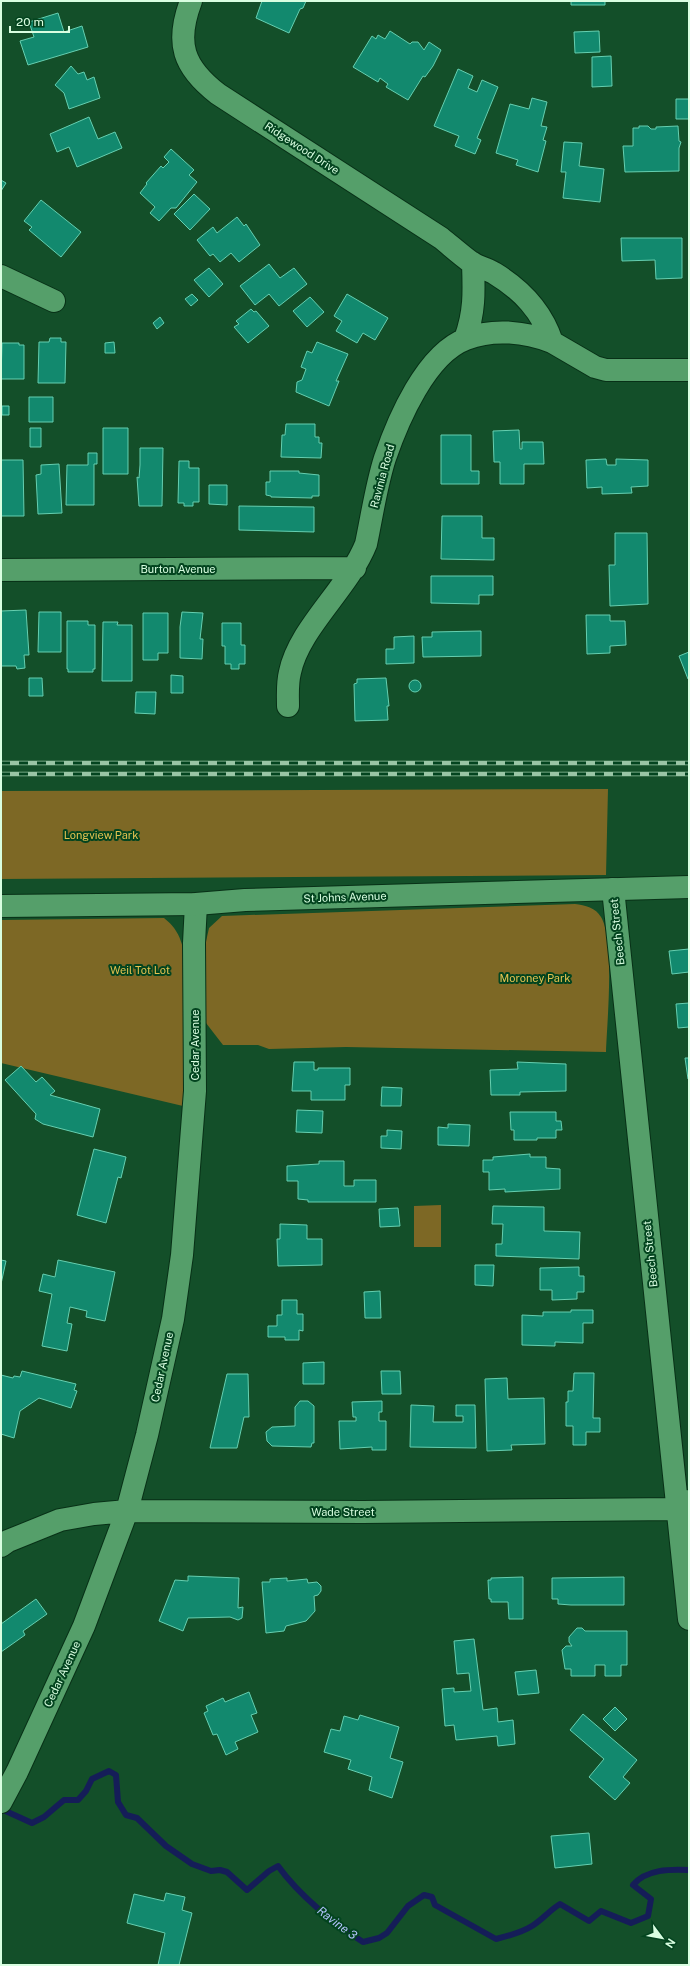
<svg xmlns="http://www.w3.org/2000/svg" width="690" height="1966" viewBox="0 0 690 1966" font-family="'Public Sans',sans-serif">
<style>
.green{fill:#7d6825}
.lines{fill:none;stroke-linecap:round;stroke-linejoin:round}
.stream{stroke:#151d58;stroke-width:6}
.building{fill:#12896e;stroke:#65cfb0}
.minor-casing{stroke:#083117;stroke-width:24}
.tertiary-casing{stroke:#083117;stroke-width:24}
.minor{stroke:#559f6a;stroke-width:22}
.tertiary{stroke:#559f6a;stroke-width:22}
.rail-casing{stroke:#99c5a5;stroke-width:4.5}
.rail{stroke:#03441f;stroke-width:3;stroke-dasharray:9;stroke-linecap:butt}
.labels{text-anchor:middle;stroke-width:4;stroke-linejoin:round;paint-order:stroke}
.street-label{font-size:11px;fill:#d9fee1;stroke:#03441f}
.park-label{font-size:11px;fill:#e5c251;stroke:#03441f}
.water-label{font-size:12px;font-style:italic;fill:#b1c2fa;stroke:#03441f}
</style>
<rect width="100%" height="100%" fill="#134f29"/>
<!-- green -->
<path class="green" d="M608,789L606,875L1,879V791Z
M575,904C585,905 596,908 601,917C615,940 607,1022 606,1052L346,1047L269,1049L258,1045H223L206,1023L204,985L205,946L209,928L222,916Z
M164,918C182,932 183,947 187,970L183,1106L1,1063V920Z
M441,1205V1247H414V1206Z"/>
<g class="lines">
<!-- stream -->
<path class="stream" d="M1,1809L32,1823L44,1817L64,1800H78L86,1791L92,1779L109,1771L116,1775L118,1802L126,1815L137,1818L166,1846L192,1864L211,1871L220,1870L227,1872L247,1890L269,1871L278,1866C299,1895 333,1923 363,1942L379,1938L387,1933L408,1906L424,1895L432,1897L435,1905L496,1939C508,1936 521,1933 532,1926C542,1920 550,1910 560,1904L589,1921L601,1911L631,1923L648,1916L651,1899L633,1885C646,1869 671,1869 689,1870"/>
</g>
<!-- building -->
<path class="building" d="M262,1H306L303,8L300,9L289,33L256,18Z
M571,1H605V5H571Z
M58,13L64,32L82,26L88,47L28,65L20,41L34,37L29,22Z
M390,31L410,44L412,42H418L424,50L429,42L441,50L433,66L425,77L423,76L408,100L386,87L388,84L380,78L378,82L353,67L372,36L376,39L378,35L385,39Z
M599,31L600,52L575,53L574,32Z
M611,56L612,86L592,87V57Z
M71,66L78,74L84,72L87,80L94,77L100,98L69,109L64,93L55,85Z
M458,69L473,76L468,88L477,92L482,80L498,87L477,138L481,140L475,154L455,146L459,136L434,126Z
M532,98L547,102L541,126L547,127L543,140L546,141L538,172L516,165L518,160L496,153L510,104L529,109Z
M676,99H689V119H676Z
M89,117L98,139L115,132L122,148L77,167L69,147L57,152L50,134Z
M639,126H648L651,129H656V127L678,126L679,141L681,142L679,148V171L625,172L623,146H633V128H639Z
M564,142L582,143L579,166L604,169L600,202L563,198L566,172H561Z
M171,149L194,170L189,175L197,182L176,208H171L159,221L150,213L155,207L140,193L147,184L146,183L161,166L163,168L169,162L164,157Z
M1,180L6,183L1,191Z
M194,194L210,209L190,230L174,214Z
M41,200L81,232L61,257L29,230L32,227L24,221Z
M237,217L244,226L246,224L260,245L239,262L231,253L220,262L213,254L210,256L197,240L213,227L217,233Z
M621,238H682V278L656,279L655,260L622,261Z
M269,264L280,278L294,268L307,284L279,306L269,294L255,305L240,286Z
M209,268L223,284L209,297L194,280Z
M192,294L198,300L191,306L185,299Z
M347,294L388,318L375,340L363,333L357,343L336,331L342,321L334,316Z
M310,297L324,312L307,327L293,311Z
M251,309L254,312L256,311L269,326L248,343L234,327L239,324L236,321Z
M160,317L164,323L157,329L153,323Z
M50,338H61V342H66L65,383H38L39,342H49Z
M114,342L115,353H105V343Z
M317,342L348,354L336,381H339L329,406L296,392L297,382L302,380L306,369L301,367L307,351L312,353Z
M2,343H19V345H24V379H1Z
M29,397H53V422H29Z
M2,406H9V415H2Z
M286,424H315V437H319V443H322L321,458L281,457L282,435H285Z
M30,428H41V447H30Z
M103,428H128V474H103Z
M519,430L520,449H522V442H543L544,464H524V484H500V462H494L493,431Z
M441,435H471V471H479V484H441Z
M140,448H163L162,506H139L137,477L139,478L140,465Z
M88,453H97V464H94V505H66L67,465H88Z
M606,459L607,465H616V459L648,460V486L631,487L632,493L602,494V487L587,488L586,460Z
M1,460H23L24,516H1Z
M179,461H189V468H199V502H193V506H184V503H178Z
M59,464L62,513L38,514L36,475L41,474V465Z
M270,471H299V473L319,475V496H312V498L271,497V496L266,495V482H270Z
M209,485H227V505L209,504Z
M239,506L314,507V532L239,530Z
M442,516H482V538H494V560L441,559Z
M615,533H647L648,604L610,606L609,565H615Z
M431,576H493V595H479V604L431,603Z
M26,610L29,655H24L25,668L17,669L16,666H1V611Z
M39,612H61V652H38Z
M182,612L203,613L200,639H203L202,659L180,658V627Z
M143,613H168V653H158V660H143Z
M586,615H610V621H625L626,645L610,646V653L587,654Z
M67,621H88V625H95V669H93V672H68V669H67Z
M103,622H118L117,625H132V681H102Z
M222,623H241V645H245V664H239V669H231V664H225V646H222Z
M481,631V656L423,657L422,637H432V632Z
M414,636V663L386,664V649H394V637Z
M689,652V678L688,679L679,656Z
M171,675L183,676V693H171Z
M29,678H42L43,696H29Z
M386,678L389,706H387L388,720L355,721L354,684L357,683V679Z
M409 686a6 6 0 1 1 12 0a6 6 0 1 1-12 0Z
M136,692H156L155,714L135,713Z
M689,949V972L672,974L669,951Z
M689,1003V1027L678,1028L676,1004Z
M685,1058H689V1079H688Z
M294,1062H314V1070H318V1068H350V1085H345V1100H311V1091H292Z
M517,1062L566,1064V1091L520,1092V1095H491L490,1070L518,1069Z
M21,1066L36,1082L42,1077L55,1091L50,1095L100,1109L93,1137L43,1124L35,1119L36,1114L5,1080Z
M382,1087L402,1088L401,1106H381Z
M297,1110L323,1111L322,1133L296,1132Z
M510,1112H556V1121H561L562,1130H556V1138H537V1140H514V1130H511Z
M448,1124L470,1125L469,1146L438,1145V1127L448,1128Z
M387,1130L402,1131L401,1149L381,1148V1136H387Z
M94,1149L126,1157L121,1178L118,1177L106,1223L77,1215Z
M530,1154V1157H546V1168L560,1169V1189L505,1192V1189L489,1190V1172H483V1160H493V1157Z
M319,1161H344V1186H354V1180H376V1202H308V1200L298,1199V1181H287V1166L319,1164Z
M493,1206L544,1207V1231L580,1232L579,1259L496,1256V1244H502L503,1224H492Z
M398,1208L400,1226L380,1227L379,1209Z
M280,1224L307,1225V1239H322V1265L278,1266L277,1239H280Z
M1,1260L6,1261L1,1284Z
M58,1260L115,1272L105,1321L86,1317L87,1311L70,1307L67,1323L72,1324L67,1351L42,1346L52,1294L39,1291L43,1274L55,1277Z
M475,1265H494L493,1286L475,1285Z
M579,1267V1276H584V1292H577V1299L552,1300V1290H540V1268Z
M380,1291L381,1318H365L364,1292Z
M282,1300H297V1314H303V1331L299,1330V1340H285V1337H268V1326H277V1315H282Z
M571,1310H593V1323H583V1343L555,1342V1346L522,1345V1315L543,1316V1312H571Z
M324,1362V1384H303V1363Z
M22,1371L76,1384L74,1390L77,1391L71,1408L39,1398L20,1411L14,1438L1,1434V1375L13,1378L14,1376L20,1377Z
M381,1371H400L401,1394H382Z
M574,1373H594L593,1418H600V1432H586V1445H573V1426H566V1402H568V1391H573Z
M227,1374H248L249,1417H244L237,1448H210Z
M507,1378L508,1399L544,1398L545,1444L511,1445L512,1450L487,1451L485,1379Z
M300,1401H308L314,1406V1443H312L311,1447L272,1446L267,1441L266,1432L272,1427L295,1426V1407Z
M382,1401V1412H379V1421H386V1450H372V1447L340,1449L339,1421H356V1417H353L352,1402Z
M411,1405L434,1406L433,1422H463V1416H456V1405H475L476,1448L410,1447Z
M188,1576L239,1578L238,1608L243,1607L242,1618L238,1620L230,1617L188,1618L183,1631L159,1621L175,1580L188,1581Z
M523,1577V1619H509L508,1602H491V1599H489L488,1580H491V1578Z
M624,1577V1605H571L558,1604V1599H552V1578Z
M287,1578V1581L307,1579L308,1583L317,1582L321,1586V1591L318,1595L314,1596L315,1611L306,1621L286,1626L284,1631L266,1633L262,1582H270V1579Z
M36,1599L47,1614L23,1631L25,1635L1,1652V1624Z
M577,1628H582L585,1631H627V1665H621V1676H605V1665H595V1676H571V1669H565L562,1650L566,1646H572L569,1642V1637Z
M474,1639L483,1710L497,1708L498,1722L513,1720L515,1744L498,1746L497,1736L456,1740L454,1725L445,1726L442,1689L454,1688V1692L471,1691L469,1673L457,1674L454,1641Z
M536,1670L539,1693L518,1695L515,1672Z
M249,1692L257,1713L251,1715L258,1732L235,1742L238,1749L226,1755L217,1734L213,1735L204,1713L208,1711L206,1706L223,1698L225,1702Z
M615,1707L627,1719L615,1731L603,1719Z
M583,1714L637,1760L623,1777L630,1783L615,1800L589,1777L604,1759L570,1730Z
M360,1715L399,1727L390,1758L403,1762L392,1798L369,1790L372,1777L348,1769L351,1760L324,1752L331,1729L340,1731L344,1716L358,1720Z
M589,1833L592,1864L555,1868L551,1836Z
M166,1893L185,1897L182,1910L192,1913L179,1965H158L165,1933L127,1923L134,1894L164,1901Z"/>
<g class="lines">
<!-- minor casing -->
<g class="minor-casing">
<path id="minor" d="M191,1C175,43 183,67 218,94L441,238C451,246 461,255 472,263C479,267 487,269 494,273C522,290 542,311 552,342L595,367L606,370H689
M1,276L54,301
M465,339C475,312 474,291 473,263
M1,570L355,568
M288,706C288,694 287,684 290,672C299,628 348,589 366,544C372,516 376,486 385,458C398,420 426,354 466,339C494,328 526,332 552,342
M613,889L689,1619
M1,1546L8,1541L60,1520L94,1514L127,1511L363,1512L677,1509L689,1501
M1,1802L17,1772L84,1626L127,1511L147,1435L173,1319L182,1255L195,1091L194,943L196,904"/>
</g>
<!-- tertiary casing -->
<g class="tertiary-casing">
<path id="tertiary" d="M1,906L196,904L245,900L689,887"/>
</g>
<!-- minor -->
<use href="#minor" class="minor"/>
<!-- tertiary -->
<use href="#tertiary" class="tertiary"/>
<!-- rail casing -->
<g class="rail-casing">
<path id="rail" d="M1,763H689
M1,774H689"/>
</g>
<!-- rail -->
<use href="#rail" class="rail"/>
</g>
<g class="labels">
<!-- street labels -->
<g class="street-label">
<text transform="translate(302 148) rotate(33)" y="4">Ridgewood Drive</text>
<text transform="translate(382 476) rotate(-75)" y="4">Ravinia Road</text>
<text x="178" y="573">Burton Avenue</text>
<text transform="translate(345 897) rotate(-2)" y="4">St Johns Avenue</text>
<text transform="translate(617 932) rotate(-96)" y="4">Beech Street</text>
<text transform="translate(195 1045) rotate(-90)" y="4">Cedar Avenue</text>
<text transform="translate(650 1254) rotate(-96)" y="4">Beech Street</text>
<text transform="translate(162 1367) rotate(-78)" y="4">Cedar Avenue</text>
<text x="343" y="1516">Wade Street</text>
<text transform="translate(62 1674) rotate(-65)" y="4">Cedar Avenue</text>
</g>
<!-- park labels -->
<g class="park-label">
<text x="101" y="839">Longview Park</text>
<text x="140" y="974">Weil Tot Lot</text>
<text x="535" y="982">Moroney Park</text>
</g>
<!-- water labels -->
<g class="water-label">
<text transform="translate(337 1923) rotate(37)" y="4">Ravine 3</text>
</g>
</g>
<!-- border -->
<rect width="690" height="1966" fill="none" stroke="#d9fee1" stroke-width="4"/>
<!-- north arrow -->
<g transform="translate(662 1938) rotate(122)" stroke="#03441f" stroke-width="3" paint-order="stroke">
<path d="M0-3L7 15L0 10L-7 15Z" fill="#d9fee1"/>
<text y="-6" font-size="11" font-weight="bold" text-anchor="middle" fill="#d9fee1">N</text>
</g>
<!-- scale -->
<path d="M10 26v6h59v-6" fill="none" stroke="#d9fee1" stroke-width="2"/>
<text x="16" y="26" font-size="12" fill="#d9fee1" stroke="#03441f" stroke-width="3" paint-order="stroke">20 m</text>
</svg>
